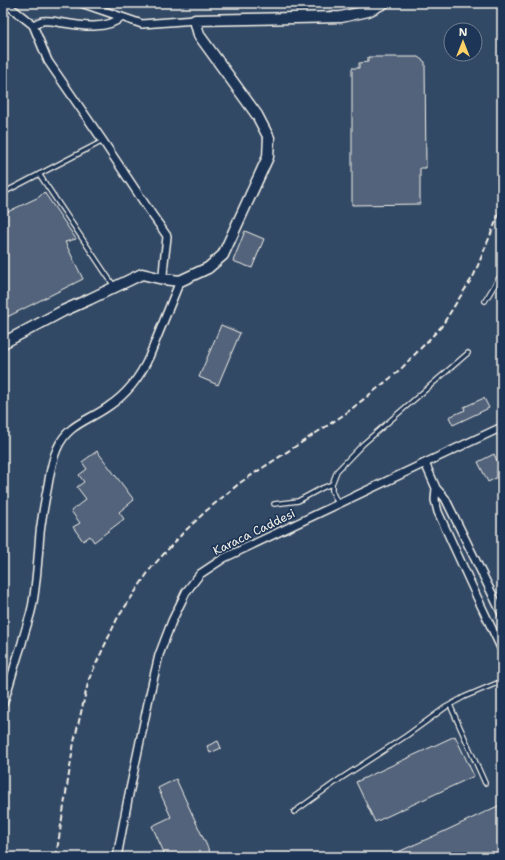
<svg xmlns="http://www.w3.org/2000/svg" width="505" height="860" viewBox="0 0 505 860" font-family="'Shantell Sans',sans-serif">
<style>
.built{fill:#334966;fill-rule:evenodd}
.building{fill:#52647b;stroke:#f4f1e8}
.lines{fill:none;stroke-linecap:round;stroke-linejoin:round}
.lane-casing{stroke:#f4f1e8;stroke-width:6}
.street-casing{stroke:#f4f1e8;stroke-width:10}
.secondary-casing{stroke:#f4f1e8;stroke-width:13}
.lane{stroke:#1d3557;stroke-width:3.5}
.street{stroke:#1d3557;stroke-width:7}
.secondary{stroke:#1d3557;stroke-width:10}
.rail{stroke:#f4f1e8;stroke-width:2;stroke-dasharray:6 3;stroke-linecap:butt}
.labels{text-anchor:middle;stroke-width:3.5;stroke-linejoin:round;paint-order:stroke}
.street-label{font-size:12px;fill:#f4f1e8;stroke:#1d3557}
</style>
<rect width="100%" height="100%" fill="#263d5d"/>
<filter id="ink" filterUnits="userSpaceOnUse"><feTurbulence type="fractalNoise" baseFrequency=".025" numOctaves="2"/><feDisplacementMap in="SourceGraphic" scale="8" xChannelSelector="R" yChannelSelector="G"/><feConvolveMatrix kernelMatrix="1 2 1 2 8 2 1 2 1" color-interpolation-filters="sRGB"/></filter>
<g filter="url(#ink)">
<!-- built -->
<path class="built" d="M3,3H501L502,4V857H109L115,827L108,857H3ZM451,30H475V54H451Z"/>
<!-- building -->
<path class="building" d="M368,57H418L425,62L426,168H420V204L352,205V68H359V63L368,62Z
M44,192L76,239L65,242L83,279L3,319V214L39,197Z
M245,231L264,239L252,268L233,261Z
M221,325L240,333L218,385L199,377Z
M484,398L489,408L453,425L449,417L465,410L464,407Z
M97,451L134,500L119,512L124,519L94,542L90,536L83,541L73,527L80,523L71,511L86,499L77,487L84,482L79,475L87,469L82,462Z
M494,454L502,472V475L488,482L478,462Z
M455,736L474,776L375,822L356,782Z
M218,741L221,748L210,753L207,746Z
M176,779L212,857H166L152,826L171,817L158,788Z
M502,804V857H387L445,831Z"/>
<g class="lines">
<!-- lane casing -->
<g class="lane-casing">
<path id="lane" d="M39,174L114,286
M3,193L103,141
M485,301L502,273
M274,504L298,501L322,488L332,484
M338,504L332,491V484L337,471L363,444L468,353
M450,705L485,783
M294,812L340,779L406,736L446,707L464,697L502,681"/>
</g>
<!-- street casing -->
<g class="street-casing">
<path id="street" d="M5,3L33,25L48,61L103,141L151,213L167,236C166,250 163,264 163,279
M81,3L142,24L195,20
M33,25C36,24 39,22 42,21C49,20 57,22 64,23C81,26 108,30 121,17
M425,463L436,488L445,498L502,614
M436,488L435,500L438,512L476,595L502,650
M3,704C10,684 15,663 22,643C25,629 31,616 33,602C37,579 38,556 40,533C42,516 45,500 48,485C50,473 52,460 57,449C68,423 89,421 109,406C127,394 140,377 149,357L180,281
M117,857L128,799L149,698L159,655L172,621L186,592L200,574L224,558L425,463L502,427"/>
</g>
<!-- secondary casing -->
<g class="secondary-casing">
<path id="secondary" d="M3,343L63,311L90,299L142,274L163,279L180,281L208,268L223,255L268,157L269,138L257,115L199,35L195,20L341,17L368,11L384,3"/>
</g>
<!-- lane -->
<use href="#lane" class="lane"/>
<!-- street -->
<use href="#street" class="street"/>
<!-- secondary -->
<use href="#secondary" class="secondary"/>
<!-- rail -->
<path class="rail" d="M56,857L74,742L89,679L117,619L151,568L183,533L206,511L241,482L345,414L398,372L441,327L474,275L499,214L502,206"/>
</g>
</g>
<g class="labels">
<!-- street labels -->
<g class="street-label">
<text transform="translate(254 532) rotate(-26)" y="4">Karaca Caddesi</text>
</g>
</g>
<!-- margin -->
<rect width="505" height="860" fill="none" stroke="#1d3557" stroke-width="16"/>
<rect x="8" y="8" width="489" height="844" fill="none" stroke="#f4f1e8" stroke-width="1.5" filter="url(#ink)"/>
<!-- north arrow -->
<g transform="translate(463 42)"><circle r="19" fill="#1d3557" stroke="#738091"/>
<path d="M0-3L7 15L0 10L-7 15Z" fill="#ffd166"/>
<text y="-6" font-size="11" font-weight="bold" text-anchor="middle" fill="#f4f1e8">N</text>
</g>
</svg>
